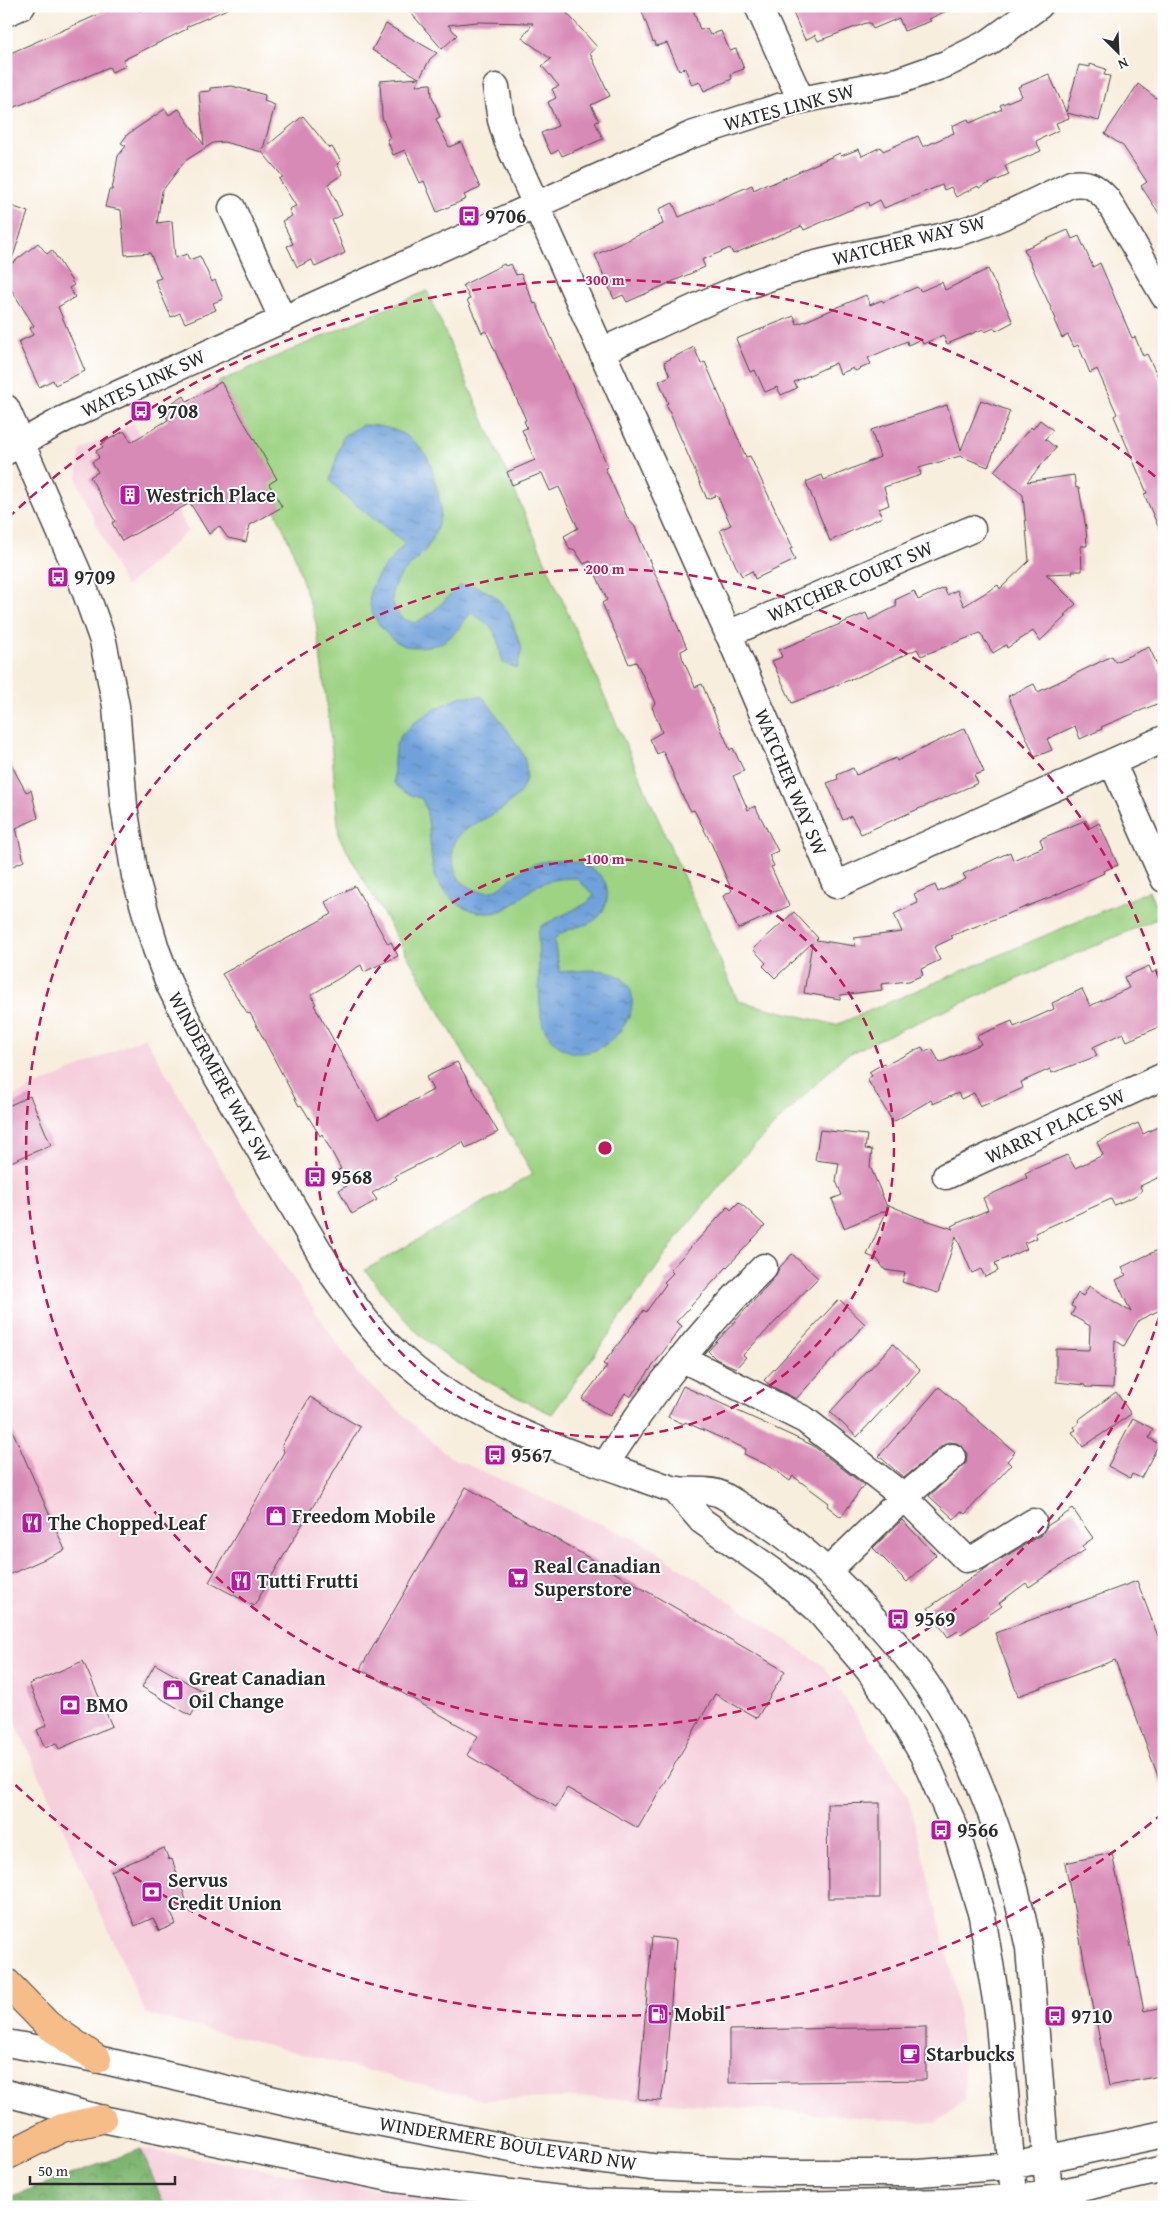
<svg xmlns="http://www.w3.org/2000/svg" width="1170" height="2213" viewBox="0 0 1170 2213" font-family="'Gentium Book Plus',serif">
<style>
.built{fill:#f5cfdb}
.forest{fill:url(#forest-crowns);stroke:#54704e}
.park{fill:#9dd383;stroke:#647f57}
.water{fill:url(#water-ripples);stroke:#4d6682}
.building{fill:#d88ab6}
.lines{fill:none;stroke-linecap:round;stroke-linejoin:round}
.minor-casing{stroke:#4a4846;stroke-width:29}
.major-casing{stroke:#4a4846;stroke-width:30}
.minor{stroke:#fff;stroke-width:26}
.major{stroke:#f7bd88;stroke-width:28}
.ring{fill:none;stroke:#c2185b;stroke-width:2.5;stroke-dasharray:9 6}
.labels{text-anchor:middle;stroke-width:4;stroke-linejoin:round;paint-order:stroke}
.street-label{font-size:20px;fill:#2b2b2b;stroke:#fff}
.poi-label{font-size:20px;font-weight:bold;fill:#2b2b2b;stroke:#fff;text-anchor:start}
.centre{fill:#c2185b;stroke:#fff;stroke-width:2.5}
.ring-label{font-size:15px;text-anchor:middle;font-weight:bold;fill:#c2185b;stroke:#fff;stroke-width:4;stroke-linejoin:round;paint-order:stroke}
</style>
<defs>
<pattern id="forest-crowns" width="20" height="18" patternUnits="userSpaceOnUse" patternTransform="scale(1.25)"><rect width="20" height="18" fill="#7eb571"/><path d="M2 6a3 3 0 1 1 6 0M12 15a3 3 0 1 1 6 0" fill="none" stroke="#67935d"/></pattern>
<pattern id="water-ripples" width="26" height="14" patternUnits="userSpaceOnUse" patternTransform="scale(1.25)"><rect width="26" height="14" fill="#6fa1da"/><path d="M2 4q2-2 4 0t4 0M15 11q2-2 4 0t4 0" fill="none" stroke="#5b83b1"/></pattern>
</defs>
<rect width="100%" height="100%" fill="#fff"/>
<filter id="ink" filterUnits="userSpaceOnUse"><feTurbulence type="fractalNoise" baseFrequency=".02" numOctaves="2"/><feDisplacementMap in="SourceGraphic" scale="10" xChannelSelector="R" yChannelSelector="G"/><feConvolveMatrix kernelMatrix="1 2 1 2 8 2 1 2 1" color-interpolation-filters="sRGB"/></filter>
<filter id="wash" filterUnits="userSpaceOnUse"><feTurbulence type="fractalNoise" baseFrequency=".0096" numOctaves="4" result="noise"/><feDisplacementMap in="SourceGraphic" scale="20" xChannelSelector="R" yChannelSelector="G"/><feGaussianBlur stdDeviation="1.12" result="paint"/><feColorMatrix in="noise" values="0 0 0 0 0 0 0 0 0 0 0 0 0 0 0 0 0 1.4 0 .05"/><feComposite in="paint" operator="in"/></filter>
<g filter="url(#wash)">
<rect width="100%" height="100%" fill="#f8eede"/>
<!-- built -->
<path class="built" d="M133,423L188,531L125,587L77,481L80,450Z
M145,1037L234,1190L357,1373L450,1457L646,1544L824,1666L908,1796L956,1990L966,2099L936,2123L591,2097L483,2100L146,2014L6,1701V1100Z
M141,2149L489,2207H165Z"/>
<!-- forest -->
<path class="forest" d="M141,2149L165,2207H6V2198Z"/>
<!-- park -->
<path class="park" d="M427,291L738,1001L836,1025L1149,891L1161,917L902,1029L844,1056L744,1156L679,1236L552,1414C510,1395 440,1358 409,1324C393,1307 380,1288 365,1270L533,1174L339,837L330,729L316,623L292,548L218,382Z"/>
<!-- water -->
<path class="water" d="M362,425C387,425 410,432 425,454C431,461 433,474 435,483C438,492 442,507 440,517C439,525 433,538 429,545C417,565 382,580 395,608C399,618 405,620 415,623L430,614L460,586H476L495,596L509,613L522,649L517,668L503,663C495,633 500,630 471,613C462,623 452,640 438,644C428,647 409,649 400,644C385,636 366,612 370,593C374,574 393,559 405,543L342,494L330,480L343,436Z
M461,696L483,697C492,709 522,748 525,760C538,816 456,816 452,849C451,852 453,857 453,860C454,868 456,875 461,881C469,888 481,894 492,891C500,889 508,881 514,876C534,860 560,855 584,865C593,869 603,875 606,885C609,894 607,905 601,914C590,930 564,924 554,941L560,972C573,971 602,968 613,973C672,999 580,1102 543,1025C538,1014 539,951 538,934L541,926L587,903L594,895L576,878C560,878 545,880 532,889C521,898 511,908 497,912C475,918 446,900 437,880C427,858 433,820 422,799L404,792L394,783C394,771 392,748 400,737C415,717 440,707 461,696Z"/>
<g id="blocks">
<!-- building -->
<path class="building" d="M118,6H137L139,11L151,6H234L186,27L187,29L123,60L126,66L112,72L109,67L6,111V55Z
M405,6H570L566,12L597,47L590,53L610,96L591,105L599,121L595,122L603,139L562,156L559,150L551,154L541,133L558,126L548,102L556,98L552,89L559,86L542,66L551,59L522,38L533,23L477,22L448,25L457,35L442,49Z
M640,6H692L700,30L707,29L710,35L721,31L730,51L736,49L744,69L730,74L732,79L704,91L700,82L692,85L685,68L679,70L667,43L656,46L655,41L653,42Z
M790,6H957L929,19L931,21L904,31L899,18L873,29L870,23H866L818,41L815,35L805,40Z
M386,24L437,53L430,59L416,85L431,84L432,96L440,117L436,119L449,147L461,142L480,188L464,195L466,199L437,212L424,181L420,183L405,150L393,155L387,139L390,138L382,117L380,81L419,78L372,50Z
M1090,64L1106,69L1104,75L1110,76L1099,121L1067,113L1069,118L1056,123L1059,130L1036,141L1041,151L1005,166L1009,175L979,188L978,186L956,197L951,187L944,190L942,185L884,208L880,200L869,206L868,202L804,230L802,226L733,254L730,248L702,260L705,267L627,302L623,295L614,299L595,255L663,224L659,209L673,203L679,217L752,185L754,190L768,183L769,185L840,153L841,156L859,149L862,156L881,147L883,151L918,136L923,147L954,133L952,126L968,119L970,123L1002,109L1000,105L1022,96L1018,87L1049,74L1066,112L1079,65L1090,67Z
M1138,84L1164,104V221L1141,186L1147,182L1123,146L1105,134Z
M232,86L265,95L264,101L275,105L263,149L303,116L329,148L332,147L341,161L337,164L343,174L328,184L342,215L332,220L345,253L315,267L312,260L297,267L287,246L293,244L282,221L292,216L289,209L296,206L279,179L283,177L262,152L224,142L213,143L185,161L162,191L157,223L172,221L175,258L187,254L189,260L200,256L212,282L215,280L223,299L213,303L216,310L185,323L180,313L171,317L155,280L161,278L150,253L125,255L121,210L105,207L109,190H112L118,156L126,146L121,143L128,134L165,109L169,115L179,109L204,145L199,92L210,91V88Z
M6,204L28,212L10,265L38,243L47,254L52,250L74,285L69,288L75,297L58,307L85,371L55,385L53,380L39,387L18,342L33,335L30,328L34,326L6,281Z
M1068,230L1072,239L1079,236L1093,267L1100,263L1132,338L1135,337L1143,356L1147,354L1164,389V540L1144,494L1147,493L1114,416L1117,414L1097,369L1090,373L1078,345L1074,347L1068,335L1062,338L1054,320L1056,319L1024,249Z
M504,264L505,266L511,264L516,275L521,274L534,304L536,303L608,467L605,468L628,519L635,527L687,648L681,651L682,657L695,687L702,684L730,750L733,748L744,771L733,776L748,810L755,806L778,851L769,855L774,866L771,867L789,906L738,929L723,896L732,891L712,845L694,810L691,811L684,799L663,751L657,754L650,739L662,732L652,707L655,703L642,674L636,662L629,664L602,603L607,600L590,561L584,564L574,549L570,550L564,536L578,528L559,487L550,491L542,473L512,485L507,472L535,460L522,430L527,428L524,421L526,420L486,331L482,333L467,300L470,299L463,285Z
M988,269L1013,322L996,331L994,328L985,332L983,329L947,344L943,335L923,344L921,339L908,345L907,341L868,358L871,364L855,371L853,368L840,374L836,363L794,382L797,388L781,395L777,387L765,392L755,370L750,372L736,339L794,316L797,324L808,320L866,295L870,305L882,300L883,302L917,287L921,291L942,282L945,290Z
M694,347L701,364L705,362L746,457L750,456L793,548L790,549L795,560L755,579L752,571L742,576L736,566L720,530L731,525L717,495L707,499L666,404L668,403L659,381L670,376L664,362Z
M221,382L277,479L269,484L282,507L250,525L246,542L228,538L219,526L209,534L190,503L122,541L112,523L115,521L90,477L98,472L92,462L99,458L96,451L103,447L101,444L124,431L131,442L168,420L162,408L184,396L187,402Z
M981,400L1010,411L988,467L960,456L919,468L921,475L884,487L889,505L879,509L882,517L830,541L806,482L822,475L824,480L880,457L871,430L947,405L961,450Z
M1040,420L1053,430L1045,439L1056,448L1027,482L1074,475L1076,488H1079L1086,528L1087,546H1081L1082,571H1072L1073,573L1046,574L1076,604L1064,615L1066,616L1040,641L1033,631L1007,648L1006,645L993,653L980,633L921,656L917,649L869,672L792,703L772,661L782,657L779,650L866,613L869,620L897,606L895,600L914,591L918,600L944,588L947,595L957,590L964,606L998,585L1000,589L1029,561L1023,495L994,471L1031,427L1033,429Z
M1149,647L1164,680V701L1101,727L1102,729L1080,739L1075,726L1047,739L1052,750L1035,757L1008,696L1034,684L1038,692L1112,656L1115,662Z
M965,728L984,772L974,775L978,783L861,834L851,816L843,820L827,783L838,779L837,775L853,768L856,775L896,758L897,761Z
M6,755L26,792L31,790L38,818L16,828L24,861L6,869Z
M1086,820L1090,828L1099,823L1118,865L1103,871L1104,873L1051,897L951,936L953,938L934,947L940,960L921,969L923,975L909,981L881,984L882,990L841,995L840,999L804,993L812,943L775,978L763,966L766,963L753,949L794,912L818,938L816,940L855,946L854,938L902,932L894,914L918,903L914,894L935,885L938,892L966,879L963,874L1010,852L1013,860L1043,847L1040,839Z
M355,886L388,944L391,942L398,956L364,972L361,965L311,995L316,1004L314,1005L378,1120L433,1090L426,1077L457,1062L498,1132L466,1148L463,1142L395,1176L397,1179L372,1193L377,1200L352,1214L339,1190L347,1186L338,1170L341,1169L322,1134L320,1136L301,1105L299,1106L250,1013L248,1014L222,974L332,914L325,902Z
M1149,966L1152,973L1164,967V1025L1127,1041L1123,1033L1093,1047L1097,1056L1052,1073L1050,1069L1021,1082L1023,1088L980,1107L974,1093L961,1099L958,1093L933,1104L931,1100L893,1122L867,1079L872,1076L869,1072L884,1063L885,1065L922,1047L925,1052L932,1049L940,1063L981,1044L977,1036L1012,1021L1014,1027L1054,1009L1052,1003L1082,989L1090,1006L1129,988L1124,977Z
M30,1096L51,1145L6,1164V1107Z
M1138,1123L1143,1134L1164,1124V1175L1140,1186L1142,1191L1133,1197L1114,1205L1111,1199L1035,1233L1037,1238L1024,1243L1027,1249L995,1263L998,1271L985,1277L981,1269L972,1273L956,1236L938,1293L902,1282L905,1273L885,1270L877,1259L867,1255L887,1210L844,1228L832,1199L842,1195L836,1181L839,1163L815,1160L820,1130L867,1135L865,1149L872,1150L870,1166L888,1209L889,1205L917,1217L953,1229L951,1226L988,1210L983,1198L1027,1178L1025,1173L1067,1155L1075,1168L1103,1155L1097,1142Z
M739,1202L765,1226L676,1322L682,1326L630,1397L625,1393L610,1416L582,1399L607,1366L603,1364L644,1310L646,1312L666,1284L664,1282L673,1273L670,1270L728,1207L731,1210Z
M1164,1247V1308L1139,1320L1124,1346L1115,1340L1113,1388L1085,1387V1385L1056,1382V1349L1089,1350L1090,1326L1071,1315L1075,1308L1071,1306L1078,1293L1083,1296L1089,1286L1131,1312L1116,1280L1126,1275L1122,1267Z
M792,1254L818,1278L743,1355L746,1357L736,1368L716,1359L708,1351L775,1277L779,1268Z
M839,1299L865,1324L796,1399L771,1386L764,1380Z
M893,1344L920,1370L857,1437L830,1412Z
M683,1386L812,1445L864,1485L841,1517L827,1506L829,1503L793,1476L790,1481L769,1466L744,1454L746,1449L685,1422L684,1424L668,1417Z
M939,1387L1015,1452L1007,1461L1011,1465L1001,1476L965,1514L961,1511L954,1519L929,1496L966,1463L967,1454L963,1447L957,1443L949,1442L943,1445L904,1478L879,1456Z
M1116,1392L1131,1414L1083,1447L1072,1432L1076,1430L1074,1427L1079,1423L1078,1420Z
M310,1397L360,1427L254,1606L209,1582L284,1452L282,1445Z
M6,1416L65,1550L6,1576Z
M1133,1418L1153,1429L1149,1438L1159,1444L1141,1478L1132,1474L1130,1478L1108,1466Z
M466,1487L785,1671L757,1718L715,1694L638,1828L567,1788L556,1807L467,1755L478,1736L360,1669Z
M1073,1509L1093,1538L1082,1546L1085,1550L1029,1587L1026,1583L999,1603L1002,1606L961,1634L958,1631L948,1637L928,1608L983,1570L1041,1535L1047,1526Z
M902,1520L936,1555L907,1582L873,1548Z
M1137,1581L1164,1652L1162,1787L1115,1660L1018,1696L995,1633Z
M83,1661L112,1726L59,1749L56,1743L45,1748L37,1730L47,1725L29,1684Z
M155,1664L204,1692L191,1716L142,1687Z
M880,1803V1898H828L827,1804Z
M164,1848L169,1860L172,1859L187,1903L170,1911L176,1924L159,1931L153,1918L135,1926L111,1871Z
M1112,1853L1144,2011L1164,2007V2075L1109,2086L1065,1863Z
M652,1937L676,1940L665,2078L661,2101L638,2099Z
M926,2027V2080L729,2083V2030Z"/>
</g>
</g>
<g filter="url(#ink)">
<use href="#blocks" fill-opacity="0" stroke="#4a4846" stroke-width="1"/>
<g class="lines">
<!-- minor casing -->
<g class="minor-casing">
<path id="minor" d="M758,6L801,100
M6,13L22,6
M496,87L501,120L507,140L732,642L836,885L1164,739
M232,208L283,320
M602,351C664,323 725,290 790,271C846,254 904,247 960,232C998,221 1035,201 1071,184C1088,182 1095,186 1107,199L1164,296
M6,408L82,582L103,641L116,706L124,806L135,876L156,949L170,986L206,1058L333,1275C350,1299 366,1324 387,1344C461,1420 563,1450 660,1485C666,1487 673,1490 679,1490C692,1492 709,1489 720,1494C729,1498 738,1505 747,1510C780,1531 808,1552 836,1580C869,1612 901,1646 927,1685C979,1763 1010,1857 1029,1948L1050,2207
M7,451L64,419L107,399L691,135L801,100L898,81L946,64L988,43L1039,6
M728,634L972,529
M1112,762L1164,879
M946,1176L1164,1076
M681,1358L805,1420L904,1497L966,1559L978,1556L1033,1522
M605,1465C651,1393 704,1327 764,1267
M675,1490L702,1521L777,1574L816,1608L868,1669L896,1709L923,1755L955,1828L982,1916L998,2012L1013,2184
M828,1571L904,1497L952,1457
M6,2043L97,2059L331,2113L526,2151L652,2167L778,2173H919L1011,2166L1164,2134
M6,2093L102,2119L395,2179L586,2202L726,2206L949,2202L1050,2195L1164,2169"/>
</g>
<!-- major casing -->
<g class="major-casing">
<path id="major" d="M6,1982L48,2025L97,2059
M6,2156L62,2128L102,2119"/>
</g>
<!-- minor -->
<use href="#minor" class="minor"/>
<!-- major -->
<use href="#major" class="major"/>
</g>
</g>
<!-- distance rings -->
<g class="ring">
<circle cx="605" cy="1148" r="289"/>
<path d="M1163 1303A579 579 0 1 1 1163 993"/>
<path d="M1163 1813A868 868 0 0 1 8 1778M8 518A868 868 0 0 1 1163 483"/>
</g>
<!-- icons -->
<defs>
<g id="bus-square" transform="scale(1.125)"><rect x="-9" y="-9" width="18" height="18" rx="4" fill="#b5179e" stroke="#fff"/><path d="M-5-6H5V4H4V6H2V4H-2V6H-4V4H-5ZM-3.5-4V0h7V-4ZM-3.5 1.2v1.5H-2V1.2ZM2 1.2v1.5H3.5V1.2Z" fill="#fff"/></g>
<g id="building-square" transform="scale(1.125)"><rect x="-9" y="-9" width="18" height="18" rx="4" fill="#b5179e" stroke="#fff"/><path d="M-4-6H4V6H1V3H-1V6H-4ZM-2.5-4.3h1.7v1.8h-1.7ZM.8-4.3h1.7v1.8H.8ZM-2.5-1h1.7V.8h-1.7ZM.8-1h1.7V.8H.8Z" fill="#fff"/></g>
<g id="shop-square" transform="scale(1.125)"><rect x="-9" y="-9" width="18" height="18" rx="4" fill="#b5179e" stroke="#fff"/><path d="M-5-2.5h2.3a2.7 3.5 0 0 1 5.4 0H5L5.5 6h-11ZM-1.5-2.5h3a1.5 2.3 0 0 0-3 0Z" fill="#fff"/></g>
<g id="restaurant-square" transform="scale(1.125)"><rect x="-9" y="-9" width="18" height="18" rx="4" fill="#b5179e" stroke="#fff"/><path d="M-5-6h1v4h1v-4h1v4h1v-4h1v5L-1.5 .5V6h-2V.5L-5-1ZM5-6V6H3V1.5H1.5Q1.5-4 5-6Z" fill="#fff"/></g>
<g id="supermarket-square" transform="scale(1.125)"><rect x="-9" y="-9" width="18" height="18" rx="4" fill="#b5179e" stroke="#fff"/><path d="M-6-5.5h2.5l.6 2H6L4.5 2H-2.5L-4.4-4H-6ZM-1.5 3.2a1.3 1.3 0 1 0 .1 0ZM3 3.2a1.3 1.3 0 1 0 .1 0Z" fill="#fff"/></g>
<g id="bank-square" transform="scale(1.125)"><rect x="-9" y="-9" width="18" height="18" rx="4" fill="#b5179e" stroke="#fff"/><path d="M-6-4H6V4H-6ZM0-2.3a2.3 2.3 0 1 0 0 4.6a2.3 2.3 0 1 0 0-4.6Z" fill="#fff"/></g>
<g id="fuel-square" transform="scale(1.125)"><rect x="-9" y="-9" width="18" height="18" rx="4" fill="#b5179e" stroke="#fff"/><path d="M-5.5-6h7V0h2V4h1.3V-2.5L3-4.5l.8-.8L6-3V5H2.5V1h-1V6h-7ZM-4.2-4.7v3.2H.2V-4.7Z" fill="#fff"/></g>
<g id="cafe-square" transform="scale(1.125)"><rect x="-9" y="-9" width="18" height="18" rx="4" fill="#b5179e" stroke="#fff"/><path d="M-5.5-4.5H6V0H3Q3 3.5 0 3.5H-2.5Q-5.5 3.5-5.5 0ZM3-3.2v2h1.7v-2ZM-6 4.5H4V6H-6Z" fill="#fff"/></g>
</defs>
<g fill-rule="evenodd">
<use href="#bus-square" x="469" y="216"/>
<use href="#bus-square" x="141" y="411"/>
<use href="#building-square" x="130" y="495"/>
<use href="#bus-square" x="58" y="577"/>
<use href="#bus-square" x="315" y="1177"/>
<use href="#bus-square" x="495" y="1455"/>
<use href="#shop-square" x="276" y="1516"/>
<use href="#restaurant-square" x="32" y="1523"/>
<use href="#supermarket-square" x="518" y="1578"/>
<use href="#restaurant-square" x="241" y="1581"/>
<use href="#bus-square" x="898" y="1619"/>
<use href="#shop-square" x="173" y="1690"/>
<use href="#bank-square" x="70" y="1705"/>
<use href="#bus-square" x="941" y="1830"/>
<use href="#bank-square" x="152" y="1892"/>
<use href="#fuel-square" x="658" y="2014"/>
<use href="#bus-square" x="1055" y="2016"/>
<use href="#cafe-square" x="910" y="2054"/>
</g>
<g class="labels">
<!-- street labels -->
<g class="street-label">
<text transform="translate(789 107) rotate(-15)" y="7">WATES LINK SW</text>
<text transform="translate(909 240) rotate(-14)" y="7">WATCHER WAY SW</text>
<text transform="translate(143 383) rotate(-25)" y="7">WATES LINK SW</text>
<text transform="translate(850 581) rotate(-23)" y="7">WATCHER COURT SW</text>
<text transform="translate(791 782) rotate(67)" y="7">WATCHER WAY SW</text>
<text transform="translate(220 1077) rotate(61)" y="7">WINDERMERE WAY SW</text>
<text transform="translate(1055 1126) rotate(-25)" y="7">WARRY PLACE SW</text>
<text transform="translate(508 2143) rotate(9)" y="7">WINDERMERE BOULEVARD NW</text>
</g>
<!-- poi labels -->
<g class="poi-label">
<text x="485" y="223">9706</text>
<text x="157" y="418">9708</text>
<text x="146" y="502">Westrich Place</text>
<text x="74" y="584">9709</text>
<text x="331" y="1184">9568</text>
<text x="511" y="1462">9567</text>
<text x="292" y="1523">Freedom Mobile</text>
<text x="48" y="1530">The Chopped Leaf</text>
<text x="534" y="1573">Real Canadian<tspan x="534" dy="23">Superstore</tspan></text>
<text x="257" y="1588">Tutti Frutti</text>
<text x="914" y="1626">9569</text>
<text x="189" y="1685">Great Canadian<tspan x="189" dy="23">Oil Change</tspan></text>
<text x="86" y="1712">BMO</text>
<text x="957" y="1837">9566</text>
<text x="168" y="1887">Servus<tspan x="168" dy="23">Credit Union</tspan></text>
<text x="674" y="2021">Mobil</text>
<text x="1071" y="2023">9710</text>
<text x="926" y="2061">Starbucks</text>
</g>
</g>
<circle cx="605" cy="1148" r="8" class="centre"/>
<g class="ring-label">
<text x="605" y="285">300 m</text>
<text x="605" y="574">200 m</text>
<text x="605" y="864">100 m</text>
</g>
<!-- margin -->
<rect width="1170" height="2213" fill="none" stroke="#fff" stroke-width="25"/>
<!-- north arrow -->
<g transform="translate(1118 52) rotate(156)" stroke="#ffffff" stroke-width="4" paint-order="stroke">
<path d="M0-4L9 19L0 12L-9 19Z" fill="#2b2b2b"/>
<text y="-8" font-size="14" font-weight="bold" text-anchor="middle" fill="#2b2b2b">N</text>
</g>
<!-- scale -->
<path d="M30 2176v8h145v-8" fill="none" stroke="#2b2b2b" stroke-width="2.5"/>
<text x="38" y="2176" font-size="15" fill="#2b2b2b" stroke="#ffffff" stroke-width="4" paint-order="stroke">50 m</text>
</svg>
